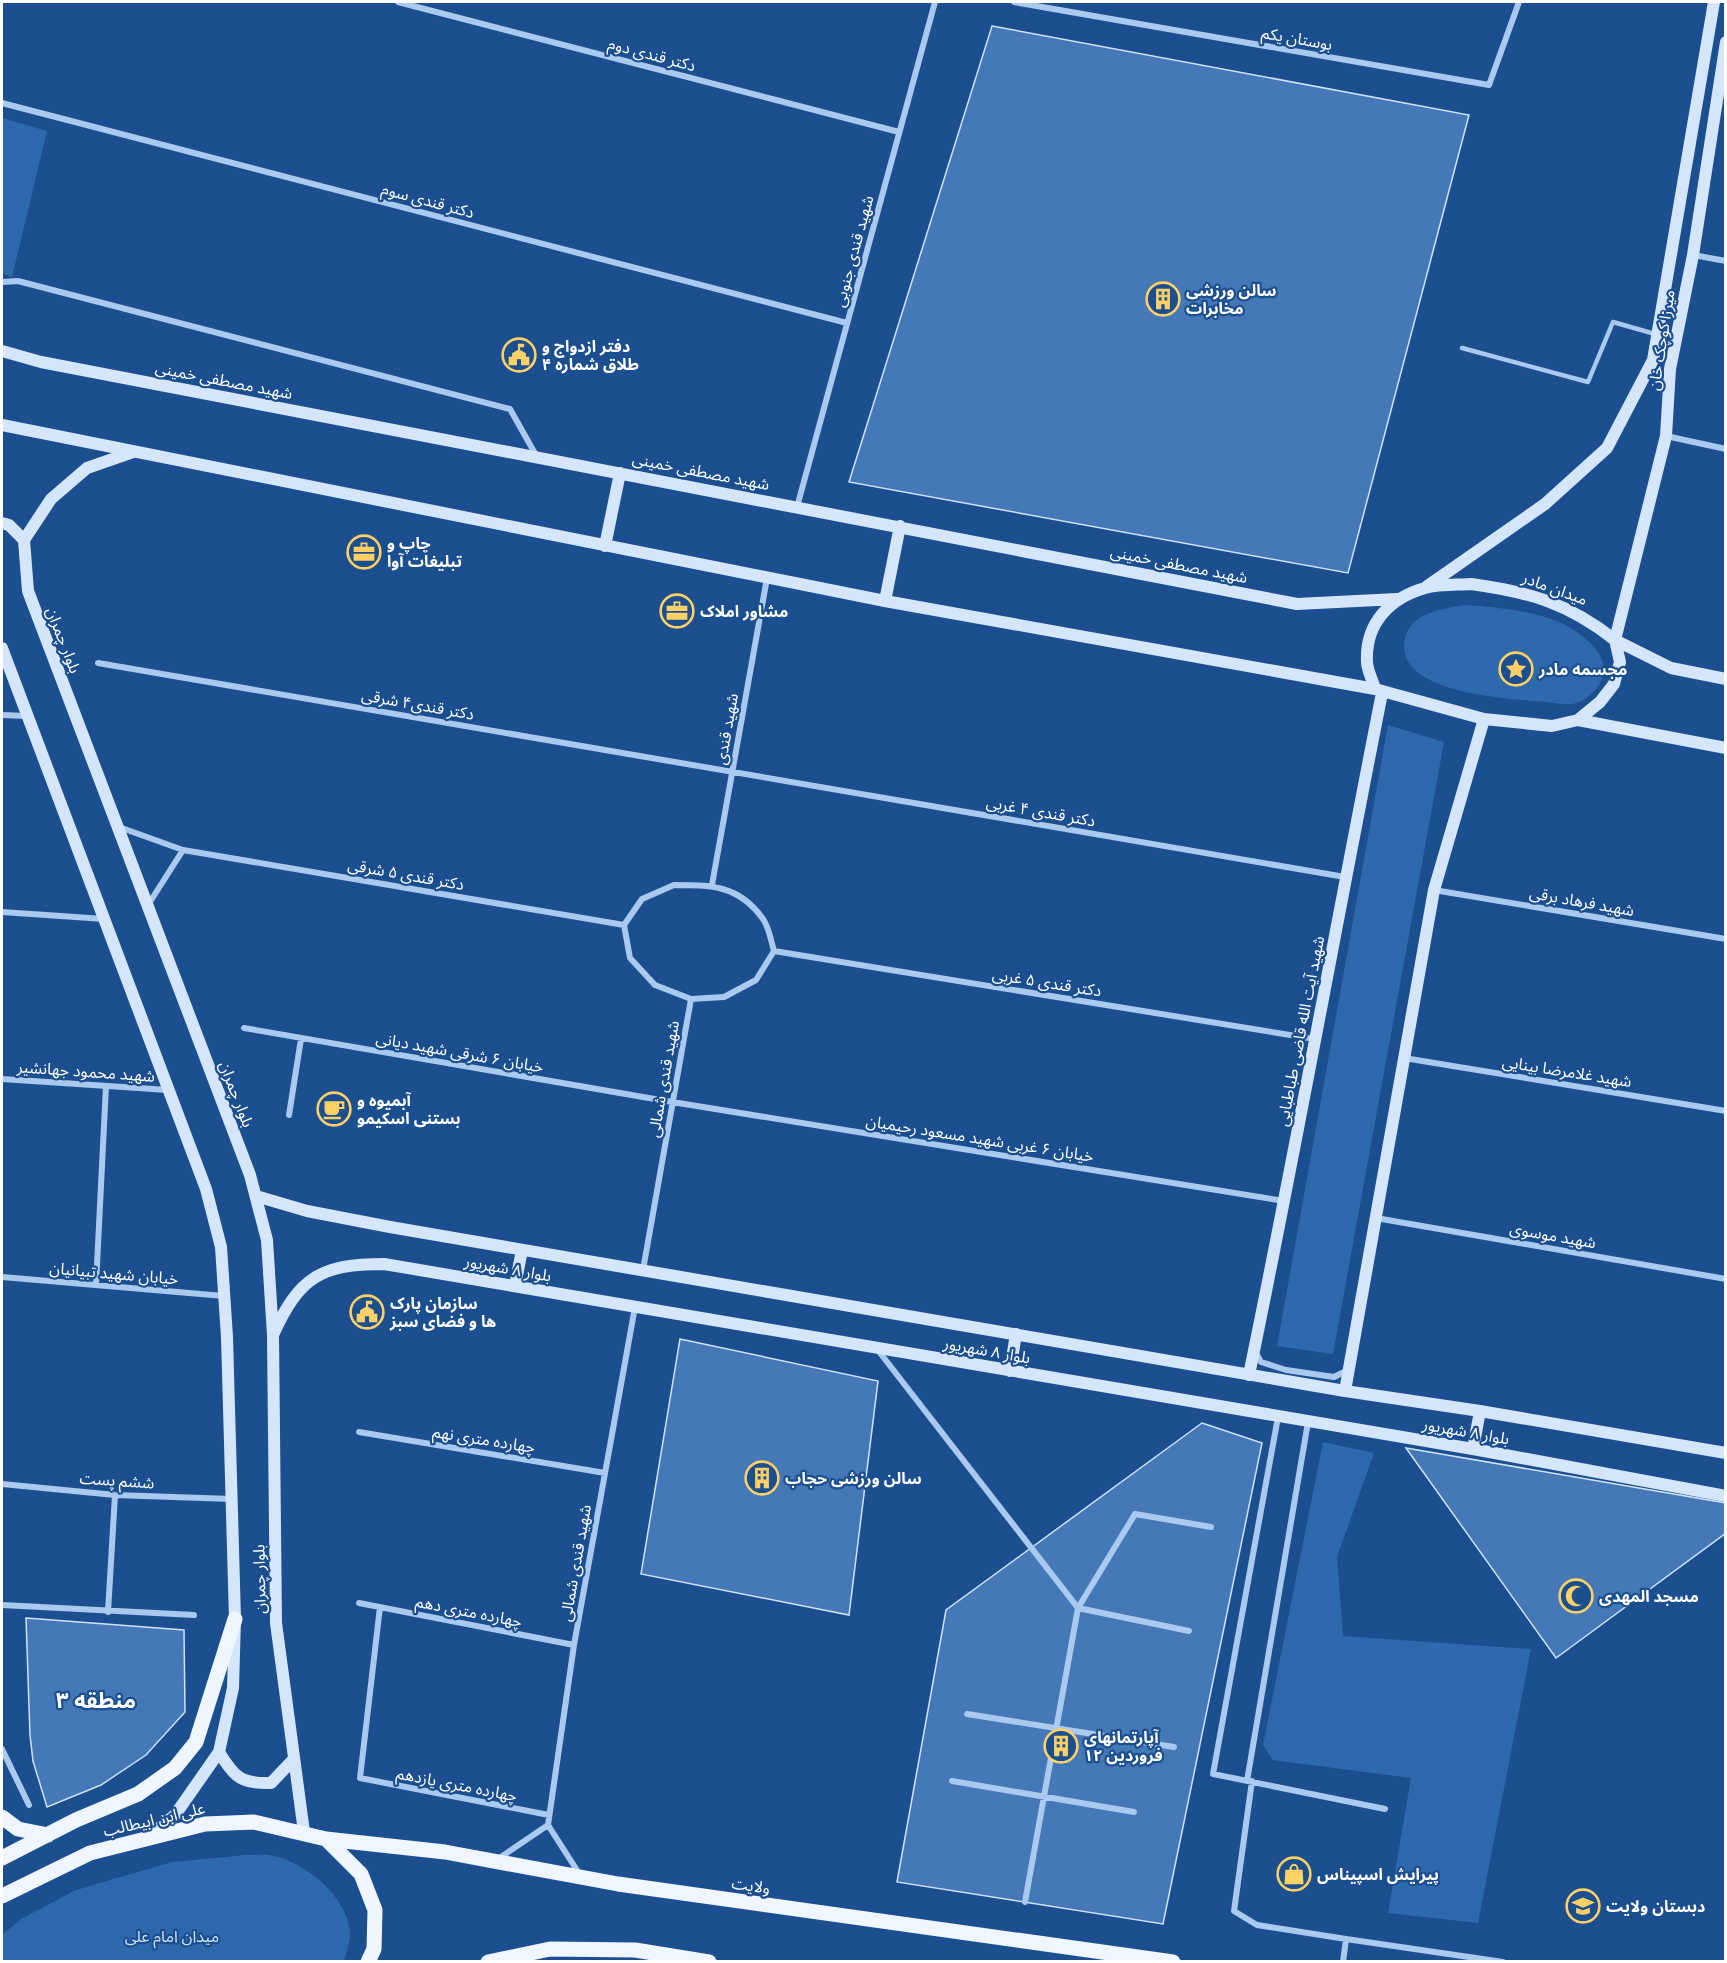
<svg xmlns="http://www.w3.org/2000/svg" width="1727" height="1963" viewBox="0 0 1727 1963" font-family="Karla,'Noto Sans Arabic',sans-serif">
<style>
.green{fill:#2e69ad}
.building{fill:#4478b7;stroke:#cfe3fa;stroke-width:1.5}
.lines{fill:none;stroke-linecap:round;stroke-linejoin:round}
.lane{stroke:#a9c9ee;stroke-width:4.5}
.street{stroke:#a9c9ee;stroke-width:6}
.secondary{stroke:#d6e6fa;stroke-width:12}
.primary{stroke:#f0f6ff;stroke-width:15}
.labels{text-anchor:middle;stroke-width:4.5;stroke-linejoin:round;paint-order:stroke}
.street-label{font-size:16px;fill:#fff;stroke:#1b4f8f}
.poi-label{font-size:16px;font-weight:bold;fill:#fff;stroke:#1b4f8f;text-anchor:start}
.park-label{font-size:16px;fill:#cfe3fa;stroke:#1b4f8f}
.district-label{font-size:22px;font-weight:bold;fill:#fff;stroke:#1b4f8f}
</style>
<rect width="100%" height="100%" fill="#1b4f8f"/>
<!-- green -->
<path class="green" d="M2,118L47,131L12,277L2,273Z
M1465,605C1495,607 1530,610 1559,622C1585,634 1619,660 1596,689C1590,696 1582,702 1573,704C1565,705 1554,703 1546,702C1509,699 1392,694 1405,638C1411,612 1443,609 1465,605Z
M1388,725L1444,742L1333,1354L1277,1346Z
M1323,1442L1374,1453L1337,1557L1343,1636L1531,1649L1478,1923L1388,1913L1411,1778L1273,1760L1263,1745Z
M246,1855C256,1855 268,1854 278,1857C311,1867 348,1898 350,1934C350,1943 346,1953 344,1961H2V1935L21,1919L76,1890L172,1862Z"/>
<!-- building -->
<path class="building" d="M992,26L1469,115L1348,573L849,482Z
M680,1339L878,1381L849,1615L641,1574Z
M1202,1423L1262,1443L1163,1924L897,1882L946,1610Z
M1406,1448L1726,1503V1533L1556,1658Z
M26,1618L184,1630L185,1712L146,1755L101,1785L47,1807L33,1761L30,1735Z"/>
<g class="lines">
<!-- lane -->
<path class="lane" d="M1462,348L1588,382L1613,322L1655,334"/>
<!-- street -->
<path class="street" d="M398,2L899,132
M1014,2L1489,85L1519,2
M2,103L847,323
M1693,255L1726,261
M2,282L18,281L510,409L537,457
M1666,436L1726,449
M797,507L935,2
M98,663L1345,877
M2,715L26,716
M119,827L183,850L148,905
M183,850L624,925
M674,885C711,885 739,885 763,919C769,927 771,941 774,951L756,980L724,997L691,999L655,985L630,958L624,925L642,899Z
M712,885L767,578
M1434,890L1726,939
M2,912L104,919
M774,951L1315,1039
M244,1028L672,1102L1284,1201
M1404,1058L1726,1111
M2,1079L168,1090
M289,1115L301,1039
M1376,1218L1726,1279
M643,1270L691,999
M2,1277L224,1296
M96,1285L106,1086
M877,1349L1078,1608L1189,1631
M1256,1353L1261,1362L1286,1370L1334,1377L1348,1370
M1278,1417L1213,1774L1385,1809
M359,1432L605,1473
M2,1484L115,1495L232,1499
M359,1603L574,1645
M2,1605L194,1615
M380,1607L360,1778L549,1815
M108,1612L115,1495
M967,1714L1174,1747
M2,1749L29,1805
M952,1781L1134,1812
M1247,1781L1308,1422
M1252,1781L1234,1911L1257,1925L1346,1939L1343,1962
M548,1825L574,1645L635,1307
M498,1859L548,1825L580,1875
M1025,1902L1078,1608L1135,1514L1211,1527
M1346,1939L1503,1962"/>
<!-- secondary -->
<path class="secondary" d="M1726,42L1693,255L1670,369L1666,436L1615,640L1671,668L1726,679
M2,351L41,362L1297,604L1397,599
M2,425L885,601L1375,689
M133,452L87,468L51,499L24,540L28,591L250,1175L267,1240L273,1335L276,1623L304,1832
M2,523L9,525L24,540
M605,546L620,473
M1471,584C1530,592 1568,603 1615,640L1620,662L1614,684L1600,702L1578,720L1552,726L1484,719L1375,689C1373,681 1367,670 1367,662C1365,623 1390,598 1425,588C1439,584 1457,585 1471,584Z
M1426,587L1545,504L1607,448L1653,360L1714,2
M885,601L900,526
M2,648L206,1189L221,1247L227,1337L235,1619L233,1688L219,1752L175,1815L148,1837
M1578,720L1726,748
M256,1196L307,1211L390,1227L1345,1391L1480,1411L1726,1453
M515,1286L522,1250
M273,1335C299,1277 321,1264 384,1264L1473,1449L1726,1496
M1010,1371L1016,1334
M1249,1375C1296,1148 1337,920 1382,693
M1345,1391L1434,890L1484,719
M1473,1449L1480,1411
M219,1752C234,1777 241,1784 271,1783L293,1760"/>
<!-- primary -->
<path class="primary" d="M2,1817L18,1829L48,1835
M326,1839L445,1852L618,1884L1173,1962
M2,1858L76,1820L138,1794L175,1768L196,1742L235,1619
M2,1896L90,1853L205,1824L254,1822L326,1839L361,1874L375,1910L374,1949L368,1962
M488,1962L550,1949L635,1950L709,1962"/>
</g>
<!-- icons -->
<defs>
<g id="building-ring" transform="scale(1.725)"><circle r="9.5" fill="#1b4f8f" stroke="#ffd166" stroke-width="1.5"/><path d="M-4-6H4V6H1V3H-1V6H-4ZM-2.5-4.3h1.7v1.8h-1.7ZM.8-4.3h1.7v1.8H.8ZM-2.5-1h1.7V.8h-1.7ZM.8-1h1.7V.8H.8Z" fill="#ffd166"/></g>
<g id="civic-ring" transform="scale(1.725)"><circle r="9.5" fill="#1b4f8f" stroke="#ffd166" stroke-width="1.5"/><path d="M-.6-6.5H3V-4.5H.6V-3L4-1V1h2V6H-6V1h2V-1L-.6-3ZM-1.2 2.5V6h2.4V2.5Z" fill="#ffd166"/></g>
<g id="office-ring" transform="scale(1.725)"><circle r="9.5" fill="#1b4f8f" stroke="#ffd166" stroke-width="1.5"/><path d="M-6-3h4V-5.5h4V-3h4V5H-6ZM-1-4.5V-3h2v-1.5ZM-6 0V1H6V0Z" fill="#ffd166"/></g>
<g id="sight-ring" transform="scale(1.725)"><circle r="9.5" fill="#1b4f8f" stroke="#ffd166" stroke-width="1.5"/><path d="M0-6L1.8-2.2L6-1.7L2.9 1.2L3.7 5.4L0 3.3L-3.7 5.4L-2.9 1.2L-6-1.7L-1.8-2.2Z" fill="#ffd166"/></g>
<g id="cafe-ring" transform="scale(1.725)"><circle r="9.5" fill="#1b4f8f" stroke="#ffd166" stroke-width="1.5"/><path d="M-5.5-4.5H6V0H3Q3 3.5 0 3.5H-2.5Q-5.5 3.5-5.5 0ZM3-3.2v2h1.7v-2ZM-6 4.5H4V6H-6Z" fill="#ffd166"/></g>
<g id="mosque-ring" transform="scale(1.725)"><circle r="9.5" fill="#1b4f8f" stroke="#ffd166" stroke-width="1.5"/><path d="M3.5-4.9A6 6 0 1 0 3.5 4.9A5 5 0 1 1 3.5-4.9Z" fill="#ffd166"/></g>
<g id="shop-ring" transform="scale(1.725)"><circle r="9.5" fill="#1b4f8f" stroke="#ffd166" stroke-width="1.5"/><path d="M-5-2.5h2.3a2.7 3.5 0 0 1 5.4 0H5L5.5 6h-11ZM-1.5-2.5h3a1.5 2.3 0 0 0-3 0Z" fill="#ffd166"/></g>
<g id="school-ring" transform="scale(1.725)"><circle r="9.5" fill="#1b4f8f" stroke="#ffd166" stroke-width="1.5"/><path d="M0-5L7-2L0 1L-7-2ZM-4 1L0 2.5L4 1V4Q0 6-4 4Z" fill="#ffd166"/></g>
</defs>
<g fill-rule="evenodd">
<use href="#building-ring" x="1163" y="299"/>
<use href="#civic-ring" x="519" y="355"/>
<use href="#office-ring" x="364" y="552"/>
<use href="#office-ring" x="677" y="611"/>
<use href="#sight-ring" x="1516" y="669"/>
<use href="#cafe-ring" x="334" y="1109"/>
<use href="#civic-ring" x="367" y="1312"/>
<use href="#building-ring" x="762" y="1478"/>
<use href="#mosque-ring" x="1576" y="1596"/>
<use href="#building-ring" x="1061" y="1746"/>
<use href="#shop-ring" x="1294" y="1874"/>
<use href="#school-ring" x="1583" y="1906"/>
</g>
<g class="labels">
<!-- street labels -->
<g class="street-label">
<text transform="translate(1297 38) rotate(10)" y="6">بوستان یکم</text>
<text transform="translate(652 54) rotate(15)" y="6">دکتر قندی دوم</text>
<text transform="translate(428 200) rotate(15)" y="6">دکتر قندی سوم</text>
<text transform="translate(853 251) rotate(-75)" y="6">شهید قندی جنوبی</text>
<text transform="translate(1661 340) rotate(-81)" y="6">میرزا کوچک خان</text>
<text transform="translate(224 380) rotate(11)" y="6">شهید مصطفی خمینی</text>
<text transform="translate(701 471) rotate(11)" y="6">شهید مصطفی خمینی</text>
<text transform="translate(1179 564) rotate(11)" y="6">شهید مصطفی خمینی</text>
<text transform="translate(1555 588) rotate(20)" y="6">میدان مادر</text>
<text transform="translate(64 640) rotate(69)" y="6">بلوار چمران</text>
<text transform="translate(418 704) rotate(10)" y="6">دکتر قندی۴ شرقی</text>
<text transform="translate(726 729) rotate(-80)" y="6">شهید قندی</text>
<text transform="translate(1041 811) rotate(10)" y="6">دکتر قندی ۴ غربی</text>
<text transform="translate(406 874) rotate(10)" y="6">دکتر قندی ۵ شرقی</text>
<text transform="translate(1582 901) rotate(10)" y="6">شهید فرهاد برقی</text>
<text transform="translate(1047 982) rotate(9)" y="6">دکتر قندی ۵ غربی</text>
<text transform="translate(1300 1031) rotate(-79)" y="6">شهید آیت الله قاضی طباطبایی</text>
<text transform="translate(460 1052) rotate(10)" y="6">خیابان ۶ شرقی شهید دیانی</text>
<text transform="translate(86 1071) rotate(4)" y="6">شهید محمود جهانشیر</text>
<text transform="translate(1567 1071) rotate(9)" y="6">شهید غلامرضا بینایی</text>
<text transform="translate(663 1079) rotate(-80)" y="6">شهید قندی شمالی</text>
<text transform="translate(237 1094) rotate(69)" y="6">بلوار چمران</text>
<text transform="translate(980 1138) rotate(9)" y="6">خیابان ۶ غربی شهید مسعود رحیمیان</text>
<text transform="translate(1553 1235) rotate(10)" y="6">شهید موسوی</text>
<text transform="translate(508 1268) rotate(10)" y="6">بلوار ۸ شهریور</text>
<text transform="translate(114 1273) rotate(5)" y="6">خیابان شهید تبیانیان</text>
<text transform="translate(987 1350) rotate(10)" y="6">بلوار ۸ شهریور</text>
<text transform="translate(1466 1431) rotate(10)" y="6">بلوار ۸ شهریور</text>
<text transform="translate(484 1439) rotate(9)" y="6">چهارده متری نهم</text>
<text transform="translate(117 1480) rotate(4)" y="6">ششم پست</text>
<text transform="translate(575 1563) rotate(-80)" y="6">شهید قندی شمالی</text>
<text transform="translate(259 1579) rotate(-91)" y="6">بلوار چمران</text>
<text transform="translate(469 1611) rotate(11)" y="6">چهارده متری دهم</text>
<text transform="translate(457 1784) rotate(11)" y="6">چهارده متری یازدهم</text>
<text transform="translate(154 1819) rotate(-13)" y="6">علی ابن ابیطالب</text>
<text transform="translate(751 1885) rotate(8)" y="6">ولایت</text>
</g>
<!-- poi labels -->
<g class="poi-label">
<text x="1186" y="296">سالن ورزشی<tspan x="1186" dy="18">مخابرات</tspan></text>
<text x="542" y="352">دفتر ازدواج و<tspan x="542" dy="18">طلاق شماره ۴</tspan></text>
<text x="387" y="549">چاپ و<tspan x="387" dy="18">تبلیغات آوا</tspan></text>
<text x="700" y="617">مشاور املاک</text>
<text x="1539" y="675">مجسمه مادر</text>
<text x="357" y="1106">آبمیوه و<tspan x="357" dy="18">بستنی اسکیمو</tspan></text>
<text x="390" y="1309">سازمان پارک<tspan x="390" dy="18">ها و فضای سبز</tspan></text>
<text x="785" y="1484">سالن ورزشی حجاب</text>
<text x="1599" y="1602">مسجد المهدی</text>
<text x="1084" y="1743">آپارتمانهای<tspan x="1084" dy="18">۱۲ فروردین</tspan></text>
<text x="1317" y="1880">پیرایش اسپیناس</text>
<text x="1606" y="1912">دبستان ولایت</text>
</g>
<!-- park labels -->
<g class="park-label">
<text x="172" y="1942">میدان امام علی</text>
</g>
<!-- district labels -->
<g class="district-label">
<text x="96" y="1708">منطقه ۳</text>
</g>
</g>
<!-- border -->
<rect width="1727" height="1963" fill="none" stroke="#ffffff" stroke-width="6"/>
</svg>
